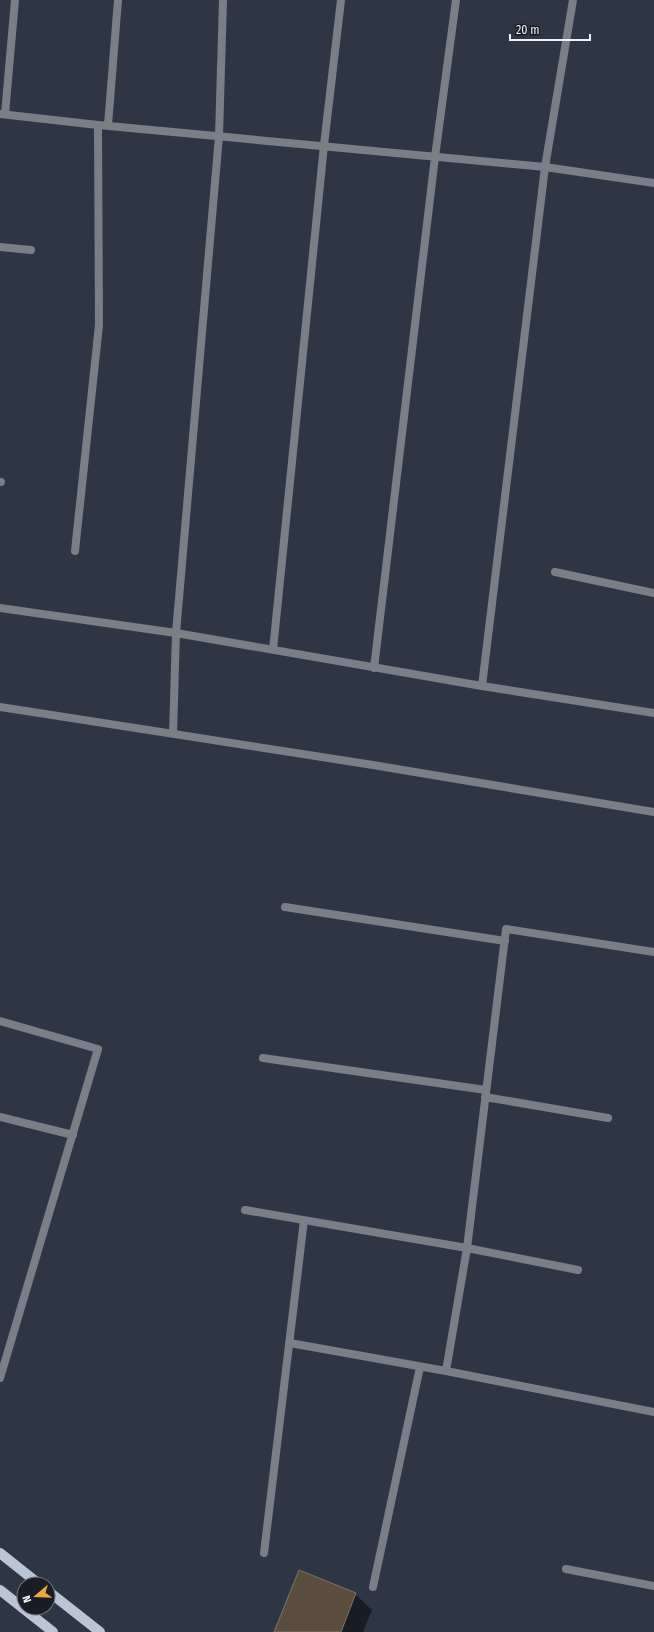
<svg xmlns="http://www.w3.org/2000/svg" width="654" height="1632" viewBox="0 0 654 1632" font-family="'Fira Sans Condensed',sans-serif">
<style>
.shadow{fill:#0007}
.building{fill:#5a4d3d;stroke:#817462}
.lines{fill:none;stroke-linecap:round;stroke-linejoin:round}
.minor{stroke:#7a7e86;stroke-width:8}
.primary{stroke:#bcc5d6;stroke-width:10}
</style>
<rect width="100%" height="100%" fill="#2e3646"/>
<!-- shadow -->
<path class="shadow" d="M355,1594L372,1610L363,1632H275Z"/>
<!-- building -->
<path class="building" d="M299,1570L356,1593L341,1632H274Z"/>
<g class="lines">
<!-- minor -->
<path class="minor" d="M0,114L98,125L545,167L654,183
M5,114L15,0
M108,125L118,0
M0,247L31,250
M0,482H1
M75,551L99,325L98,125
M555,572L654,593
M0,608L176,633L482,686L654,713
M273,650L324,145L341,0
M374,668L435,157L456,0
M482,686L545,167L573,0
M0,707L373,765L654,812
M173,734L176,633L219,136L223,0
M285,907L505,941
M0,1021L98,1049L0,1378
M263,1058L486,1090
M485,1097L608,1118
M0,1117L73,1135
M245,1210L467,1248L578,1270
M290,1343L446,1371L654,1412
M446,1371L467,1248L506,929L654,952
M264,1553L304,1220
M566,1569L654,1586
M373,1587L420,1367"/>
<!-- primary -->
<path class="primary" d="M0,1553L39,1584
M0,1590L53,1632
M48,1591L100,1632"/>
</g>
<!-- north arrow -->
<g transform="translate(36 1596) rotate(251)"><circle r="19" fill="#1a1d25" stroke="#6e727b"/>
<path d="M0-3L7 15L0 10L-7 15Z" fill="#eea83c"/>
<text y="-6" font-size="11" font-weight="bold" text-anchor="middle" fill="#ecf1fc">N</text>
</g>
<!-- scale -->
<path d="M510 34v6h80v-6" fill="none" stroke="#ecf1fc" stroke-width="2"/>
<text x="516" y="34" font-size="12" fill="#ecf1fc" stroke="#1a1d25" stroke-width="3" paint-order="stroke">20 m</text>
</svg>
